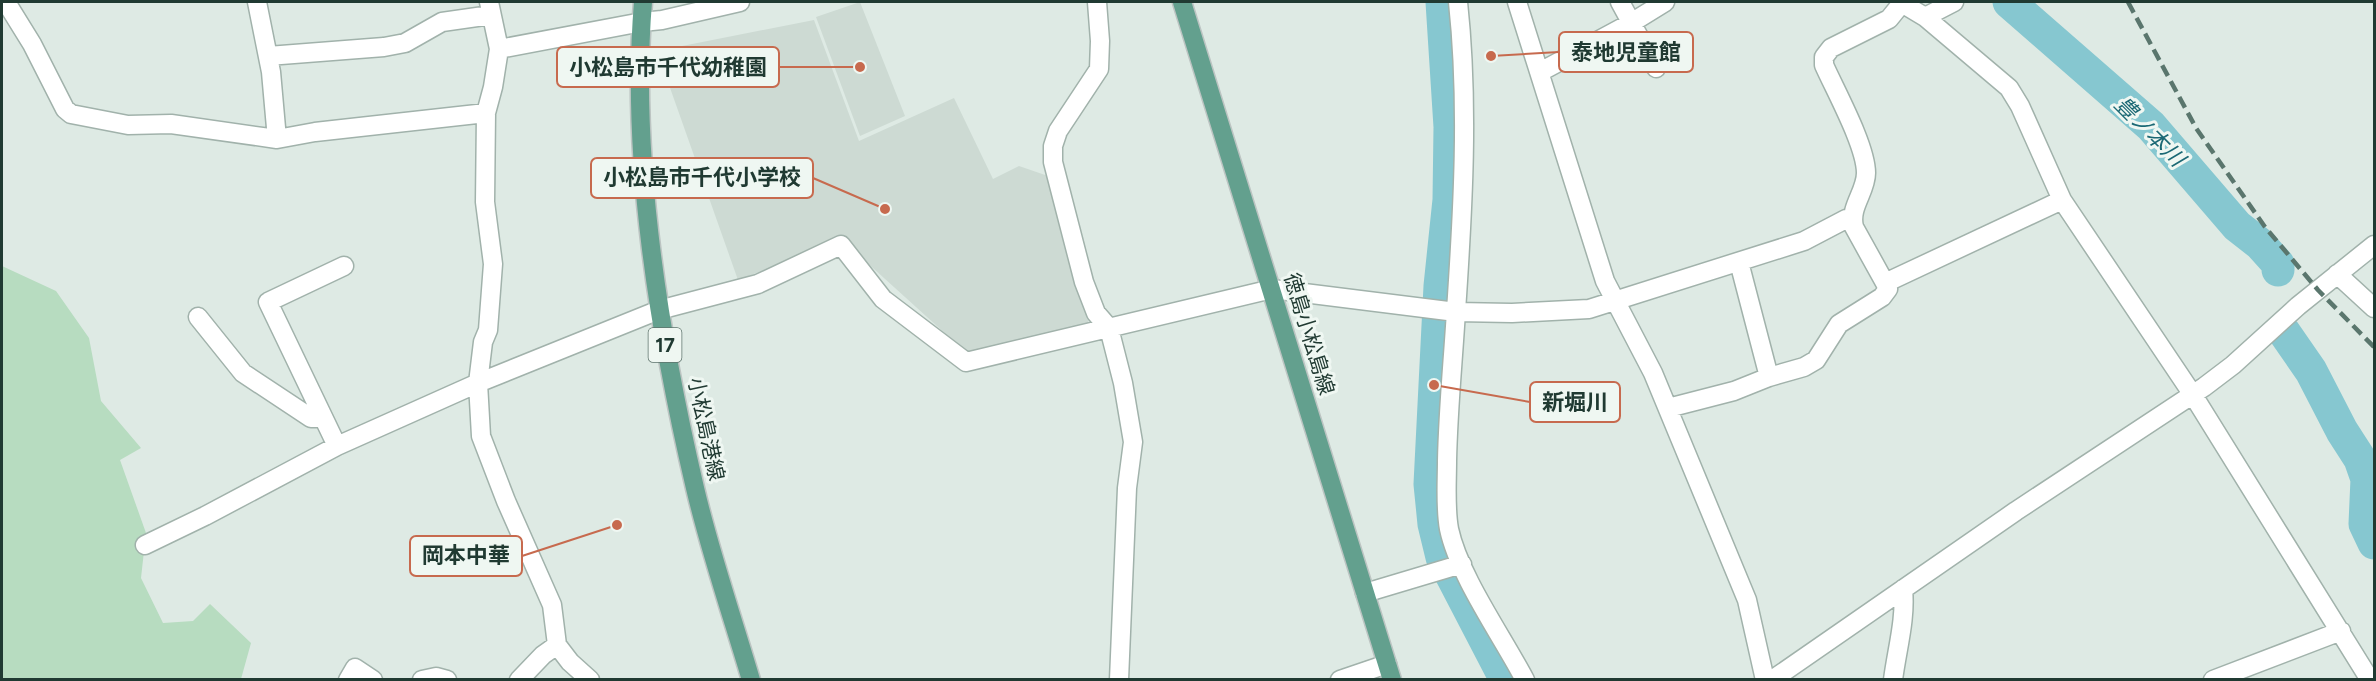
<svg xmlns="http://www.w3.org/2000/svg" width="2376" height="681" viewBox="0 0 2376 681" font-family="Figtree,'Noto Sans JP',sans-serif">
<style>
.built{fill:#cddad3}
.green{fill:#b7dcc0}
.lines{fill:none;stroke-linecap:round;stroke-linejoin:round}
.river{stroke:#86c7d0;stroke-width:33}
.minor-casing{stroke:#a1b2ab;stroke-width:21}
.major-casing{stroke:#bcc4c2;stroke-width:21}
.minor{stroke:#fff;stroke-width:18}
.major{stroke:#63a08e;stroke-width:18}
.rail{stroke:#5a766d;stroke-width:4.5;stroke-dasharray:12 6;stroke-linecap:butt}
.labels{text-anchor:middle;stroke-width:6;stroke-linejoin:round;paint-order:stroke}
.shield{fill:#eff7f2;stroke:#5e736c;stroke-width:1.5}
.shield-label{font-size:20px;font-weight:bold;fill:#203a32}
.street-label{font-size:21px;fill:#203a32;stroke:#eff7f2}
.water-label{font-size:22px;font-style:italic;fill:#1b6975;stroke:#eff7f2}
.leader{fill:none;stroke:#c76a4e;stroke-width:2}
.callout-dot{fill:#c76a4e;stroke:#eff7f2;stroke-width:2}
.callout{fill:#eff7f2;stroke:#c76a4e;stroke-width:2}
.callout-label{font-size:22px;text-anchor:middle;font-weight:bold;fill:#203a32}
</style>
<rect width="100%" height="100%" fill="#deeae4"/>
<!-- built -->
<path class="built" d="M860,2L905,116L860,136L816,17Z
M814,20L859,141L954,98L993,179L1019,166L1048,176L1089,324L969,355L842,240L738,280L657,51Z"/>
<!-- green -->
<path class="green" d="M2,266L56,291L89,338L101,401L141,448L120,460L146,533L141,578L163,623L193,621L210,604L251,643L241,679L2,680Z"/>
<g class="lines">
<!-- river -->
<path class="river" d="M1442,2L1450,127L1449,200L1440,286L1430,484L1434,524L1442,557L1506,680
M2009,2L2151,126L2237,226L2260,244L2278,264V270
M2284,332L2311,371L2342,431L2360,459L2367,479L2365,524L2374,543"/>
<!-- minor casing -->
<g class="minor-casing">
<path id="minor" d="M6,2L32,44L65,109L71,114L128,125L171,124L277,139L315,132L486,113
M257,2L271,72L277,139
M489,2L499,49L493,87L486,113L485,202L493,264L488,330L483,342L478,383L481,436L506,501L552,605L557,645L570,662L590,680
M1097,2L1100,41L1099,69L1058,131L1053,146V162L1084,282L1096,313L1109,328L1123,383L1133,442L1127,488L1119,680
M1458,2C1469,104 1463,208 1456,311C1453,361 1448,410 1447,461C1447,483 1445,507 1449,529C1459,576 1502,636 1525,680
M1517,2L1605,281L1653,373L1747,600L1765,680
M1620,2L1656,68
M1900,2L1925,17L2009,88L2020,106L2062,200L2193,395L2370,680
M1902,3L1889,19L1831,48L1824,57V65C1836,92 1866,146 1866,173C1866,192 1849,207 1854,227L1885,283L2062,200
M1925,17L1954,2
M499,49L642,22L662,20L740,2
M268,56L384,47L405,43L442,22L491,15
M1540,72L1631,23L1665,2
M2337,274L2374,308
M198,317L243,373L311,418L323,417
M1769,377L1804,367L1816,360L1839,324L1882,297L1888,289L1885,283
M1668,408L1734,391L1769,377L1739,262
M337,446L268,302L344,266
M145,545L205,516L337,446L478,383L659,310L758,284L841,245L883,299L966,362L1272,289L1456,312L1512,313L1589,309L1804,241L1846,219H1852
M1365,593L1462,564
M348,680L355,668L373,680
M422,680L436,677L447,680
M519,680L543,655L557,645
M1340,680L1387,664
M1772,680L2016,511L2204,387L2233,365L2298,306L2374,245
M1893,680C1897,649 1906,619 1903,589
M2213,680L2341,631"/>
</g>
<!-- major casing -->
<g class="major-casing">
<path id="major" d="M643,2C630,159 659,334 695,488C710,552 732,616 751,680
M1182,2L1392,680"/>
</g>
<!-- minor -->
<use href="#minor" class="minor"/>
<!-- major -->
<use href="#major" class="major"/>
<!-- rail -->
<path class="rail" d="M2128,2L2196,128L2265,227L2318,290L2374,347"/>
</g>
<g class="labels">
<!-- shield labels -->
<rect class="shield" x="648.5" y="328" width="33" height="34" rx="4.5"/>
<g class="shield-label">
<text x="665" y="352">17</text>
</g>
<!-- street labels -->
<g class="street-label">
<text transform="translate(1309 334) rotate(73)" y="7">徳島小松島線</text>
<text transform="translate(706 429) rotate(78)" y="7">小松島港線</text>
</g>
<!-- water labels -->
<g class="water-label">
<text transform="translate(2150 131) rotate(45)" y="8">豊ノ本川</text>
</g>
</g>
<!-- callouts -->
<path class="leader" d="M1491 56L1559 52M860 67L779 67M885 209L813 178M1434 385L1530 402M617 525L522 556"/>
<g class="callout-dot">
<circle cx="1491" cy="56" r="6"/>
<circle cx="860" cy="67" r="6"/>
<circle cx="885" cy="209" r="6"/>
<circle cx="1434" cy="385" r="6"/>
<circle cx="617" cy="525" r="6"/>
</g>
<g class="callout">
<rect x="1559" y="32" width="134" height="40" rx="6"/>
<rect x="557" y="47" width="222" height="40" rx="6"/>
<rect x="591" y="158" width="222" height="40" rx="6"/>
<rect x="1530" y="382" width="90" height="40" rx="6"/>
<rect x="410" y="536" width="112" height="40" rx="6"/>
</g>
<g class="callout-label">
<text x="1626" y="60">泰地児童館</text>
<text x="668" y="75">小松島市千代幼稚園</text>
<text x="702" y="185">小松島市千代小学校</text>
<text x="1575" y="410">新堀川</text>
<text x="466" y="563">岡本中華</text>
</g>
<!-- border -->
<rect width="2376" height="681" fill="none" stroke="#203a32" stroke-width="6"/>
</svg>
